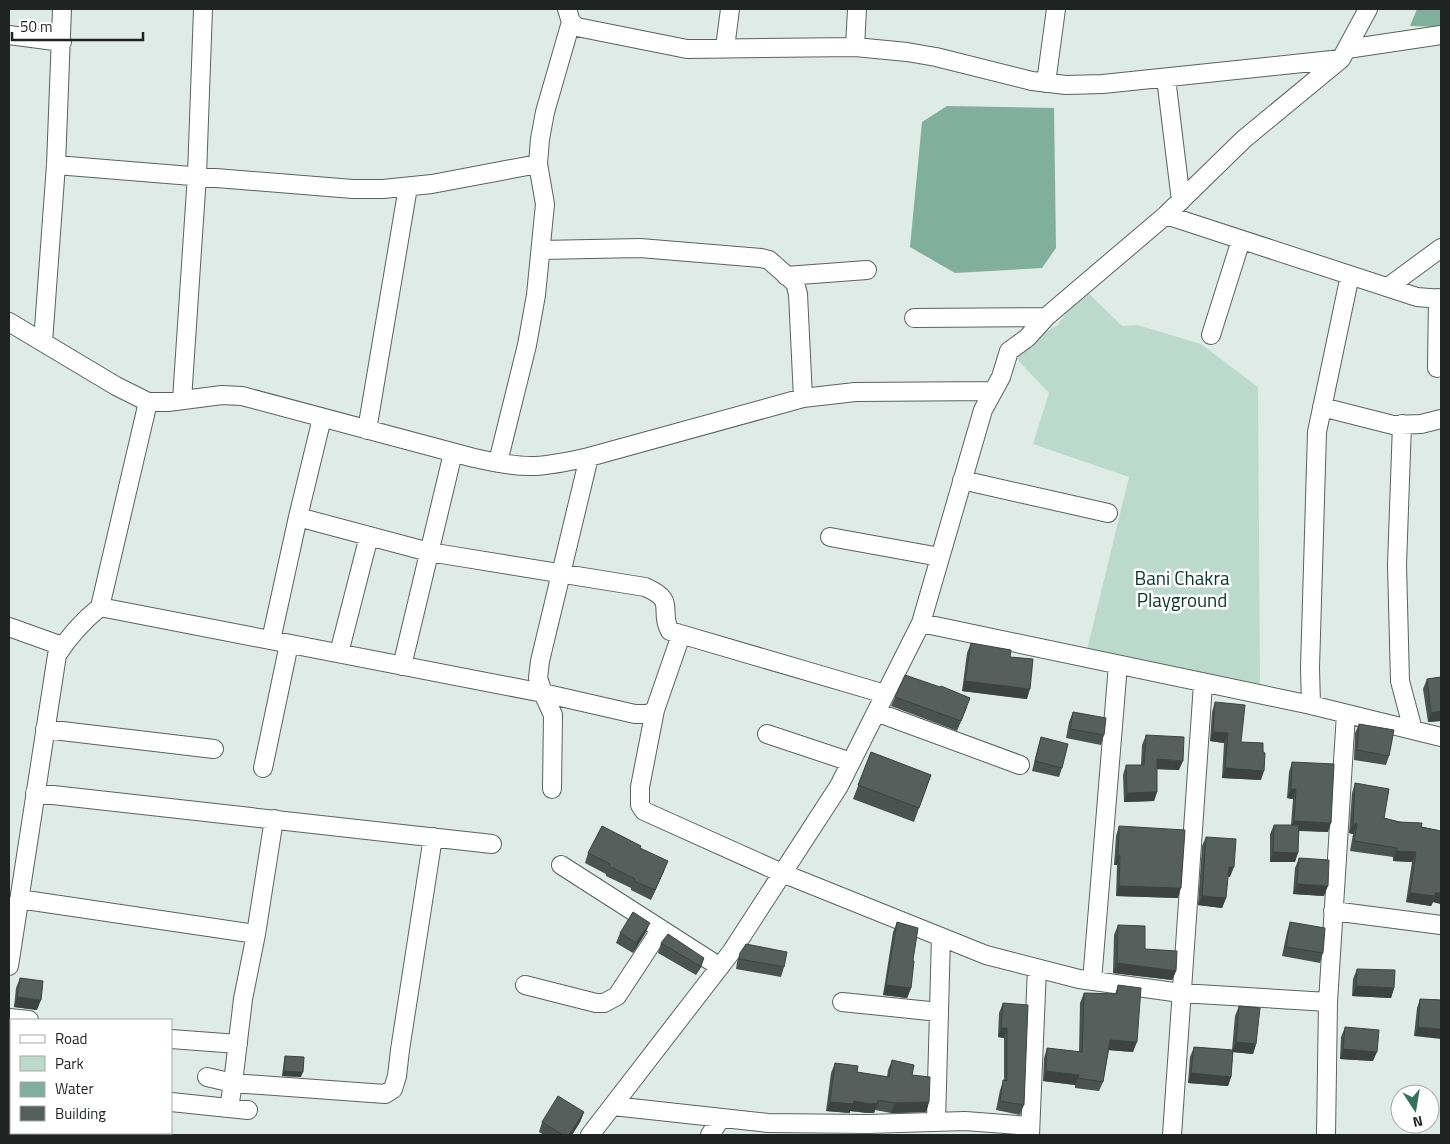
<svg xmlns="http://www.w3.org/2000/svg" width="1450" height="1144" viewBox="0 0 1450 1144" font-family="'Titillium Web',sans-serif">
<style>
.green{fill:#bcd9ce}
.water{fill:#81af9e}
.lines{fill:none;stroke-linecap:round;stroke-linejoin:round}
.minor-casing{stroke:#58635f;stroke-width:20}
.minor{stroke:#fff;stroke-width:18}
.wall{fill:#49534f}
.shaded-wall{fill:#3c4340}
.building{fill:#55605c;stroke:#3c4340}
.labels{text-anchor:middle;stroke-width:5;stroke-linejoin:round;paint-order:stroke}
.park-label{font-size:19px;fill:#093428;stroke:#fff}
</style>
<rect width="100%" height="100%" fill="#deebe6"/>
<!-- green -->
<path class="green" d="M1082,287L1122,326L1137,325L1201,344L1258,387L1260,684L1087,650L1129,477L1033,444L1049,393L1009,351L1058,325Z"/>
<!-- water -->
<path class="water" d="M1417,9H1441V27L1410,26Z
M947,106L1054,108L1056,248L1042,268L955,273L910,247L922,122Z"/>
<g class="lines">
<!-- minor casing -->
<g class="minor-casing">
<path id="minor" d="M567,9L571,22L577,27L687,49L855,47L907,52L936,57L1032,81L1066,85L1103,84L1341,59
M9,35L62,42
M855,47L857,9
M725,48L730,9
M1347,49L1441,35
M1166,78L1181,201
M1046,83L1056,9
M56,165L353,189H383L432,184L538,164
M1166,215L1417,297L1441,299
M541,250L640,248L761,258L769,260L795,283L798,294L803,398
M786,276L867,270
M1388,287L1441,248
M914,318L1046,317
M9,322L116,386L148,402H168L222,395L242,396L474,458C494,462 515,467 535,466C554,465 571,461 589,457L803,398L855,392L993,391
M1211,335L1241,240
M43,342L56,165L62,9
M1437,368L1438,298
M182,400L197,175L203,9
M1322,407L1393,425L1421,424L1441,419
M1402,424L1397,565L1400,681L1413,730
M367,430L408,187
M498,462L527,345L536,295L545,204L538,164L540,139L545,112L571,22
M962,480L1108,513
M298,517L429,552L645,587C678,601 658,610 670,631L885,694
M830,537L940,557
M100,607L543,693L635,714H648L655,710L681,635
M921,623L1311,705L1441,737
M9,627L62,646
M271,640L298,517L322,418
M339,653L369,536
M402,666L453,453
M1311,705L1310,668L1317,432L1350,275
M655,710L640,787V805L644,811L782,873L986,955L1079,979L1181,993L1328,1002
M876,712L1020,765
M45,729L214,749
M767,734L851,762
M263,768L289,644
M552,789L553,715L543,693L538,678L540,661L589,457
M35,793L492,844
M561,865L720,967
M19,899L256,934
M1333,911L1441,925
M9,966L57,655C69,636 83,621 100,607L148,402
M1092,981L1118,665
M525,985L596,1003H604L617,996L661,929
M842,1002L939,1012
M9,1018L29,1020
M171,1039L238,1044
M207,1077L233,1083L385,1094L393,1089L397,1076L400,1050L433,837
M9,1080L11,1082
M171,1102L248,1110
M613,1106L768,1123L868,1124L965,1121L1030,1126
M229,1108L233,1083L243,999L256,934L274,819
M936,1122L941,937
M590,1135L732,951L839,786L921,623L983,410L1001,377L1009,351L1027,338L1046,317L1166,215L1244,139L1341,59L1368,9
M710,1135L721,1118
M1030,1135L1037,968
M1172,1135L1203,684
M1326,1135L1328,1002L1346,714"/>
</g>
<!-- minor -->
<use href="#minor" class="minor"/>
</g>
<!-- wall -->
<path class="wall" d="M971,643L1010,657L1027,699L962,691L967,653Z
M1441,677V721L1428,722L1423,689L1427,679Z
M895,697L967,707L957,731L891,706Z
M1215,702L1241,742L1263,752L1261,780L1222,778L1224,743L1210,741L1212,712Z
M1073,712L1104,735L1101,745L1066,738L1069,722Z
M1359,724L1389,756L1386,765L1354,760L1355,733Z
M1146,735L1179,770L1157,769V792L1154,801L1124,802L1123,775L1126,765H1141L1142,745Z
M1041,737L1062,768L1059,777L1032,771L1038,747Z
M871,752L931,775L914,822L853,799Z
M1292,762L1328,832L1299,831L1295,862H1270V834L1274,825H1291L1293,799L1287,798L1289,772Z
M1355,783L1384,818L1441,831V904L1433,902L1431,906L1406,902L1412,862L1393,861V857L1350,851L1353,834L1349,833L1352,793Z
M1119,826L1178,898L1116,896L1117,865H1114L1116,836Z
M1206,837L1230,877L1228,876L1226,898L1222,908L1198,905L1202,846Z
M640,848L664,871L651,900L631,890V888L606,876V874L585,863L588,853Z
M1299,858L1324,896L1293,894L1295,868Z
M897,922L913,960L911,988L907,998L883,995L893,932Z
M1290,922L1323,953L1320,963L1282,956L1287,932Z
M1118,925L1145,949L1176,971L1172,980L1113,973L1114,935Z
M646,932L633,953L616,943L620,933Z
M661,943L704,958L701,967L696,975L658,953Z
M740,953L784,967L781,977L736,969L737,962Z
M1357,969L1394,988L1391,998L1352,996L1353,979Z
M20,978L37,1010L14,1007L16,988Z
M1118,985L1133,1052L1109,1050L1103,1082L1099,1091L1075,1088V1085L1043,1081L1044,1058L1047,1048L1079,1052L1080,1003L1084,993L1115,994Z
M1420,999L1441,1000L1414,1036L1417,1008Z
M1003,1003L1024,1105L1020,1115L996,1110L1000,1090L1004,1080V1038L998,1037L999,1013Z
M1239,1006L1256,1044L1253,1054L1233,1052L1231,1077L1228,1086L1188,1083L1190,1057L1194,1047L1232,1050L1235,1016Z
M1345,1027L1373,1061L1340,1059L1341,1037Z
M285,1056L301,1077L282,1076L284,1060Z
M892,1060L912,1075L929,1102L926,1112L891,1113L875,1110L874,1113H868L850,1111V1113L826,1111L831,1073L835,1063L857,1072L887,1077L888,1070Z
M584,1112L580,1122L572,1135H544L539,1132L542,1122Z"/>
<!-- shaded-wall -->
<path class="shaded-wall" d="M965,681L1030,689L1027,699L962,691Z
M1441,711V721L1428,722L1431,713Z
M1213,732L1228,733L1224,743L1210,741Z
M1157,759L1183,761L1179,770L1153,769Z
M1225,768L1264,771L1261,780L1222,778Z
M1291,789H1296L1293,799L1287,798Z
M1157,792L1154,801L1124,802L1127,793Z
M1294,821L1331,823L1328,832L1291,830Z
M1353,824H1357L1353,834L1349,833Z
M1396,851L1416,852L1412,862L1393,861Z
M1273,852L1298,853L1295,862H1270Z
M1118,856H1120L1117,865H1114Z
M668,861L664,871L651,900L655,890Z
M1229,867H1234L1230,877L1226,876Z
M1297,884L1328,886L1324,896L1293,894Z
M1119,886L1181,888L1178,898L1116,896Z
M1410,893H1441V904L1433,902L1431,906L1406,902Z
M1202,896L1226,898L1222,908L1198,905Z
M650,923L646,932L633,953L636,943Z
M704,958L701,967L696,975L700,966Z
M1117,963L1176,971L1172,980L1113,973Z
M886,985L911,988L907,998L883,995Z
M1356,986L1394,988L1391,998L1352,996Z
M17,997L41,1000L37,1010L14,1007Z
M1418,1027L1441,1029V1039L1414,1036Z
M1001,1028H1007L1004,1038L998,1037Z
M1110,1040L1137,1042L1133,1052L1107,1050Z
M1236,1042L1256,1044L1253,1054L1232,1052Z
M1343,1049L1377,1052L1373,1061L1340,1059Z
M284,1071L303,1072L301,1077L282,1076Z
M1046,1071L1079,1075L1075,1085L1043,1081Z
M1191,1073L1231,1077L1228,1086L1188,1083Z
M854,1101L878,1103L874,1113H868L850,1111V1113L826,1111L830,1102Z
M929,1102L926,1112L891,1113L895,1103Z
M584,1112L580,1122L572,1135H569Z"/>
<!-- building -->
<path class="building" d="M971,643L1011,650L1010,657L1033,659L1030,689L965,681Z
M905,675L940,687L941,686L970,698L961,721L895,697Z
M1441,677V711L1431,713L1427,679Z
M1215,702L1245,705L1241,742L1263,743V752L1265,753L1264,771L1225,768L1228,733L1213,732Z
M1073,712L1106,718L1104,735L1070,729Z
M1359,724L1394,730L1389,756L1357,750Z
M1146,735L1184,737L1183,761L1157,759V792L1127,793L1126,765H1144Z
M1041,737L1068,744L1062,768L1035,761Z
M871,752L931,775L919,808L858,785Z
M1292,762L1334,764L1331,823L1294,821L1296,789H1291Z
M1355,783L1389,789L1384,818L1399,822L1422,823L1421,827L1441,831V893H1435V896L1410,893L1416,852L1396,851L1397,848L1354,841L1357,824H1353Z
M1274,825H1299L1298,853L1273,852Z
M602,826L641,846L640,848L668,861L655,890L634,881L635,879L609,866L610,864L588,853Z
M1119,826L1185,830L1181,888L1119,886L1120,856H1118Z
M1206,837L1236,839L1234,867H1229L1226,898L1202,896Z
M1299,858L1329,860L1328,886L1297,884Z
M633,912L650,923L636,943L620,933Z
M897,922L918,928L913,960L914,961L911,988L886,985Z
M1290,922L1325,928L1323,953L1286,947Z
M1118,925L1145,926V949L1177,951L1176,971L1117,963Z
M668,934L704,958L700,966L661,943Z
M746,944L787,952L784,967L739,959L740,953Z
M1357,969L1395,970L1394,988L1356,986Z
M20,978L43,981L41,1000L17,997Z
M1118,985L1141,988L1137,1042L1110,1040L1103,1082L1078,1078L1079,1075L1046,1071L1047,1048L1082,1052L1084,993L1117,994Z
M1420,999L1441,1000V1029L1418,1027Z
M1003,1003L1028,1005L1024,1105L1000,1101L1003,1080L1007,1081V1028H1001Z
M1239,1006L1260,1008L1256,1044L1236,1042Z
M1345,1027L1379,1030L1377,1052L1343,1049Z
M1194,1047L1233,1050L1231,1077L1191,1073Z
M285,1056L304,1057L303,1072L284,1071Z
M892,1060L914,1065L912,1075L930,1077L929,1102L895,1103L878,1100V1103L871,1104L854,1101L853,1104L830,1102L835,1063L858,1066L857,1072L889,1077Z
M558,1096L584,1112L569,1135H563L542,1122Z"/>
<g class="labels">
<!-- park labels -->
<g class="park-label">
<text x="1182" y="585">Bani Chakra<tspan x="1182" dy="22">Playground</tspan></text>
</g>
</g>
<!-- border -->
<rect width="1450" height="1144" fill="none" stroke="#1f2422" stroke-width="20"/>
<!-- legend -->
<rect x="10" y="1019" width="162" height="115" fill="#ffffff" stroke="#a5a7a7"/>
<rect x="20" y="1035" width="25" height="8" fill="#ffffff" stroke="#a5a7a7"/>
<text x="55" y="1044" font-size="15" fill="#1f2422">Road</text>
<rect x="20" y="1056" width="25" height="15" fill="#bcd9ce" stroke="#a5a7a7"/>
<text x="55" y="1069" font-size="15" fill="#1f2422">Park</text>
<rect x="20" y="1082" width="25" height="15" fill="#81af9e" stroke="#a5a7a7"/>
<text x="55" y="1094" font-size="15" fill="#1f2422">Water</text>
<rect x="20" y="1106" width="25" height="15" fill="#55605c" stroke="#a5a7a7"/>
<text x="55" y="1119" font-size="15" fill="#1f2422">Building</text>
<!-- north arrow -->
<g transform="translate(1415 1109) rotate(168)"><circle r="24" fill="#ffffff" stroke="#a5a7a7"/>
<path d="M0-4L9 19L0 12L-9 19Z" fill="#33715e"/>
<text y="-8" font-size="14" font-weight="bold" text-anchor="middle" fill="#1f2422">N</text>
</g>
<!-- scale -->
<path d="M12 32v8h131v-8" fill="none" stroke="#1f2422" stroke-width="2.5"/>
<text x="20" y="32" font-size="15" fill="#1f2422" stroke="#ffffff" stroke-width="4" paint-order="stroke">50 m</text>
</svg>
